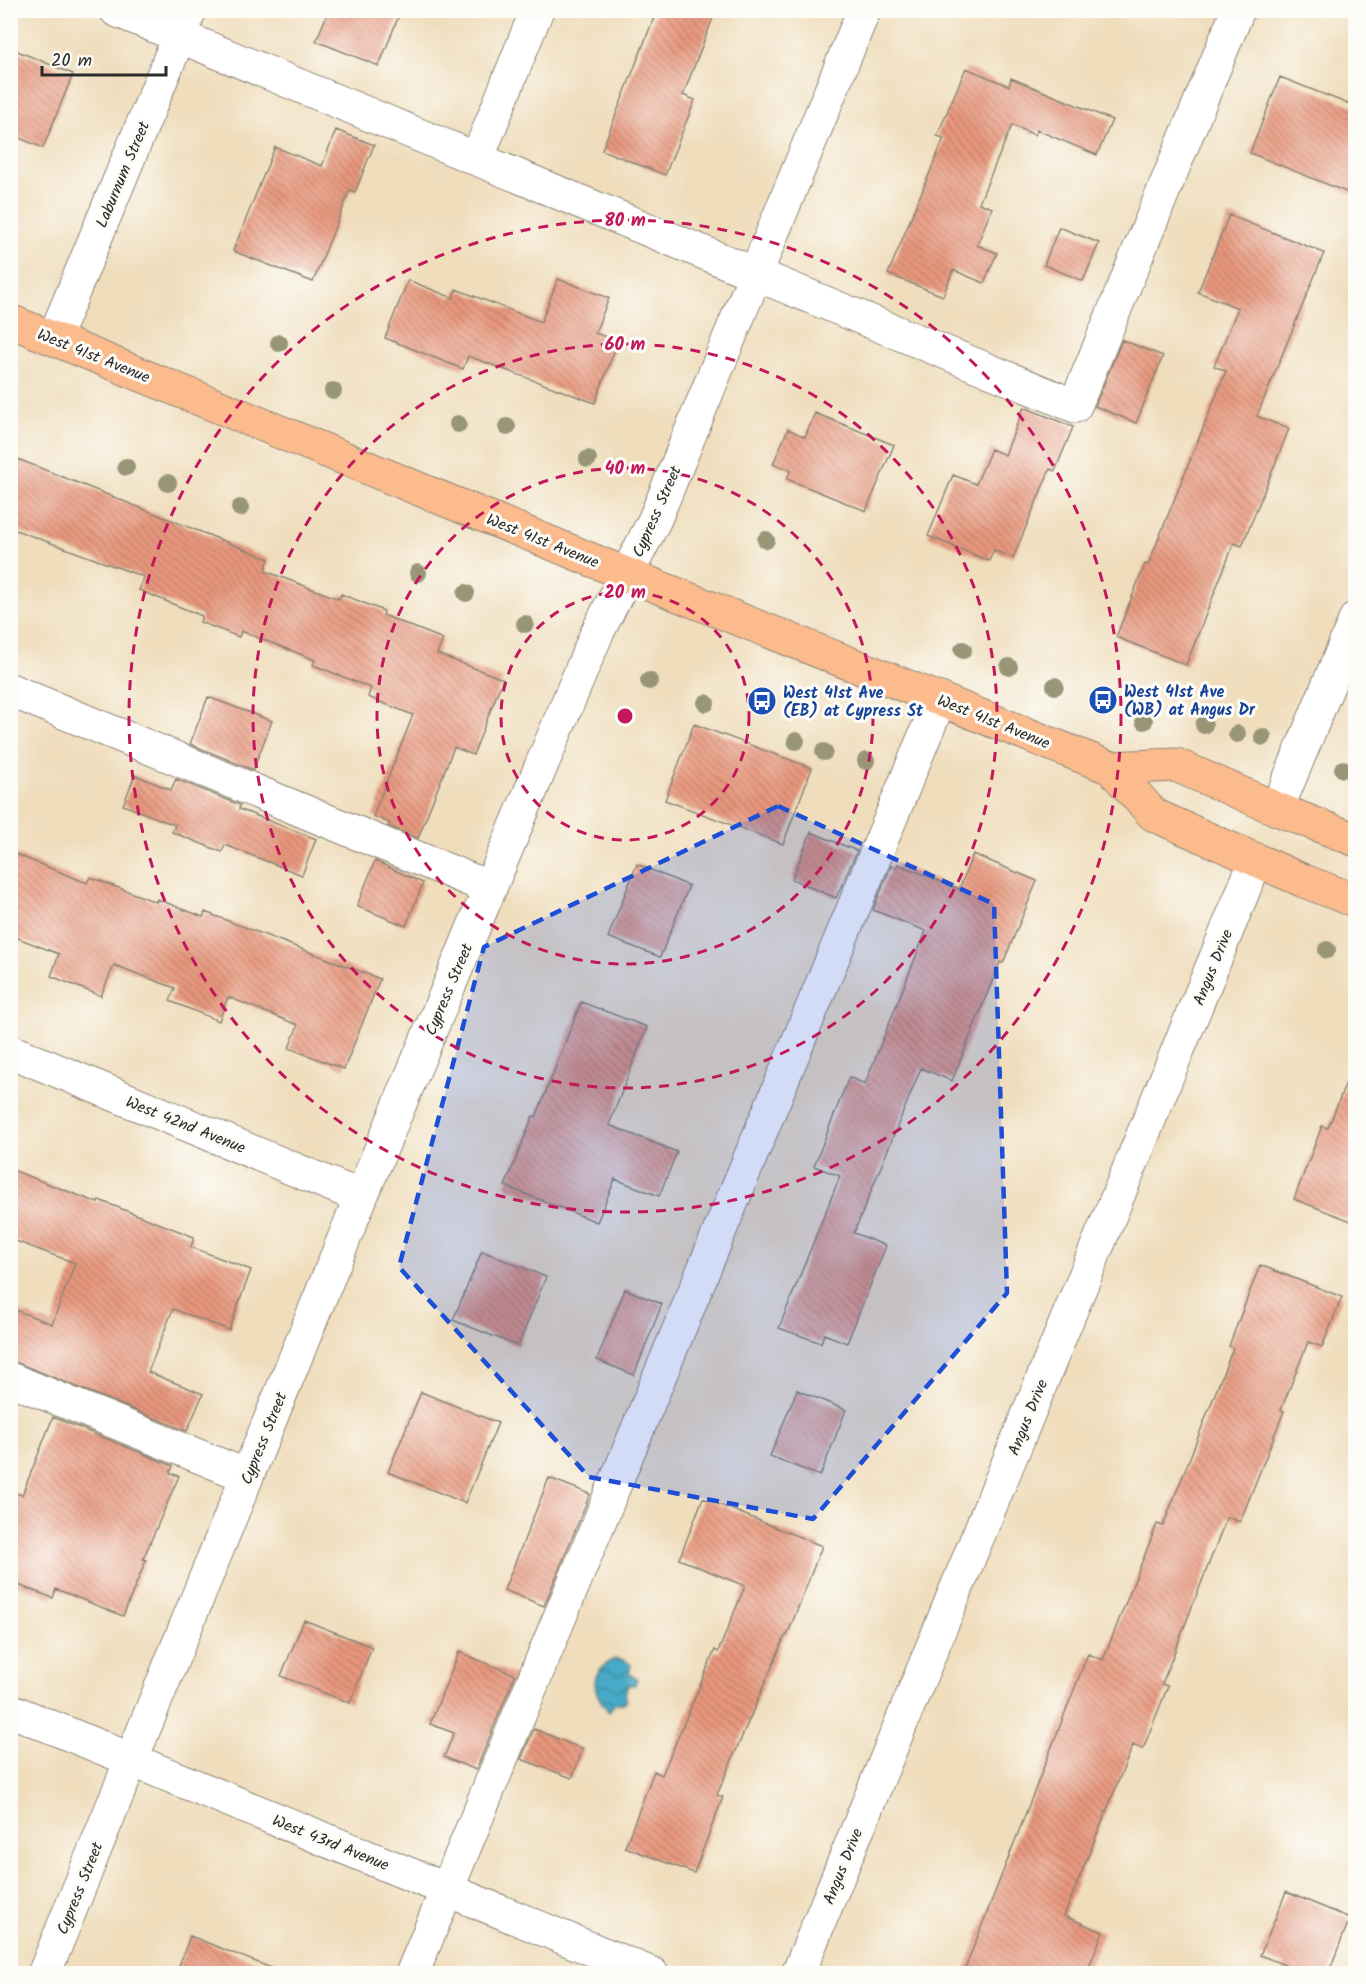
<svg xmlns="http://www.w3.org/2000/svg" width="1366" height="1984" viewBox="0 0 1366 1984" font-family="Kalam,sans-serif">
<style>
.water{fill:url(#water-waves);stroke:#386a78;stroke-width:1.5}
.building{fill:url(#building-back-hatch)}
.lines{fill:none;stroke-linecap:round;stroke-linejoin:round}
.minor-casing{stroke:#8d8474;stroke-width:35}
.major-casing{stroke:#8d8474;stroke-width:35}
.minor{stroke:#fff;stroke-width:33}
.major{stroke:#fbbb8d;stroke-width:33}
.tree{fill:#999678}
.marked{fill:#1d4ed8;fill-opacity:0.2;stroke:#1d4ed8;stroke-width:4.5;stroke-dasharray:12 8;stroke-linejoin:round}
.ring{fill:none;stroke:#c2185b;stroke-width:3;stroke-dasharray:10 8}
.labels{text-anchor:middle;stroke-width:6;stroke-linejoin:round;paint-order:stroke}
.street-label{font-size:16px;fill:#2b2b2b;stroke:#fdfcf7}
.transit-label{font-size:16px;font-weight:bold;fill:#164399;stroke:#fdfcf7;text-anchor:start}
.centre{fill:#c2185b;stroke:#fdfcf7;stroke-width:3}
.ring-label{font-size:18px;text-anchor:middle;font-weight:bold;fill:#c2185b;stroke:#fdfcf7;stroke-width:6;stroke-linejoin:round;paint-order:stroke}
</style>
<defs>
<pattern id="water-waves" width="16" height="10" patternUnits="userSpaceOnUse" patternTransform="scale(1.5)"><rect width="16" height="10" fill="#46aac6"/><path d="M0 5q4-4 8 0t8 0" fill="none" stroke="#3b8ba1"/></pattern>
<pattern id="building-back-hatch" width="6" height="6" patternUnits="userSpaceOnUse" patternTransform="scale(1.5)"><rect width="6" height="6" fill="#e8977d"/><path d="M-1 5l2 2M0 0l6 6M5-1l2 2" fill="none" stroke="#bc7b67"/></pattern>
</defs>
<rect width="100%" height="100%" fill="#fdfcf7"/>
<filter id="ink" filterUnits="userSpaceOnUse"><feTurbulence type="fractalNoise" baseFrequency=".0167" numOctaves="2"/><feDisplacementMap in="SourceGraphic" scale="12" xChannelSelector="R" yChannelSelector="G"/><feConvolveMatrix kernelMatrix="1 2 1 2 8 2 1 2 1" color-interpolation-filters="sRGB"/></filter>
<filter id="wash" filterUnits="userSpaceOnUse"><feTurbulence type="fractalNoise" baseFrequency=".008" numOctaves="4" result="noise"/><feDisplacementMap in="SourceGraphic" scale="24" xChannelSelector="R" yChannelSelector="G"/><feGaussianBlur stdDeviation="1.35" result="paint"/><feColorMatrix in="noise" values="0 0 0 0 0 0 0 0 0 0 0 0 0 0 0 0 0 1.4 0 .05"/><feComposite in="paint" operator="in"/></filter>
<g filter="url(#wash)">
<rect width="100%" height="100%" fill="#efddbc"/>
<!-- water -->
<path class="water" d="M615,1659L625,1660L631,1665L629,1674L637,1679L635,1685H628L625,1695L627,1700L624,1704L615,1703L609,1712C592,1692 587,1672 615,1659Z"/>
<g id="blocks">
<!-- building -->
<path class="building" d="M329,10H401L379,66L316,41Z
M657,10H716L683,95L695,100L665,175L602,150Z
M10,48L73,74L43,148L10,134Z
M966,68L1009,86L1011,78L1112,120L1097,155L1037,130L1035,135L1012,125L979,203L992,208L977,245L997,253L984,283L953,270L943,296L888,274L944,138L937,136Z
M1280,77L1356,107V196L1250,153Z
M336,130L374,145L355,192L350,190L313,282L233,251L275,147L322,166Z
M1229,215L1324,253L1257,416L1289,429L1242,546L1234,543L1186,665L1116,637L1145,564L1148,565L1226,371L1214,366L1238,308L1198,292Z
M1059,227L1099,243L1083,281L1044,265Z
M558,279L609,298L595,333L618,341L595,403L468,356L463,369L385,338L408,280L453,298L456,289L541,322Z
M1122,340L1163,356L1136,423L1095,406Z
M1024,407L1073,427L1055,471L1050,469L1013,558L994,550L989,561L928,536L953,475L976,484L991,449L1005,455Z
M815,413L894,445L866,511L787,479L791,470L773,464L788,429L805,437Z
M10,456L269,559L265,571L339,599L341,594L384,611L383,615L443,639L437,654L503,679L473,755L454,747L418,838L388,826L390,823L373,816L413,715L368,697L371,688L313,665L315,660L241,631L239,637L200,622L202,616L139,590L144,577L10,528Z
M208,697L272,721L253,770L190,744Z
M694,724L812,768L783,844L665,800Z
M135,775L171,790L176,779L240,805L239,809L316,839L302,875L225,845L222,852L172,832L175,825L123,805Z
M811,832L857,851L836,898L792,879Z
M10,852L87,883L90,877L156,902L157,899L203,917L205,912L380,979L344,1069L289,1048L298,1025L228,997L219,1021L170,1001L175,988L114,965L101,996L51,976L59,954L10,935Z
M973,854L1037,881L1003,963L1000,962L952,1081L921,1068L854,1233L886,1246L847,1343L824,1334L821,1343L779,1328L840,1176L814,1166L849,1077L865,1084L926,931L873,910L891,866L896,868L898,864L959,889Z
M375,861L423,883L406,926L357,906Z
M637,864L689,886L660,957L608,937Z
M581,1002L647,1027L609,1125L677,1152L659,1196L615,1179L597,1222L505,1186L533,1116L536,1117Z
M1353,1065H1356V1223L1294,1199L1322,1126L1328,1128Z
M10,1169L98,1203L99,1200L194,1237L191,1247L251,1270L229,1330L173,1309L148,1372L203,1394L187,1431L10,1360V1308L52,1324L75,1263L10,1239Z
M482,1251L546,1277L518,1346L453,1320Z
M1260,1265L1342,1297L1322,1347L1308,1342L1281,1410L1284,1411L1240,1522L1227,1517L1162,1684L1168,1686L1143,1749L1133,1745L1064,1916L1103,1932L1086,1974H963L1088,1654L1103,1660L1157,1524L1163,1526L1233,1348L1229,1346Z
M625,1289L662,1304L634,1375L597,1360Z
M797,1390L846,1410L820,1476L770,1456Z
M421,1392L498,1423L465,1503L388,1472Z
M53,1417L173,1466L170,1473L179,1476L143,1559L146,1560L123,1616L56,1589L53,1598L10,1582V1491L22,1495Z
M549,1478L590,1494L544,1606L504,1590Z
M703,1498L822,1546L787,1636H785L717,1795L723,1797L694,1873L625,1847L654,1771L662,1775L715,1650L718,1652L745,1586L679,1559Z
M304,1620L372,1647L350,1703L281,1676Z
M459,1652L515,1675L476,1770L444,1757L454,1733L430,1724Z
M534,1729L583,1749L572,1778L521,1759Z
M1286,1892L1350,1918L1328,1974H1282L1285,1965L1260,1955Z
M190,1936L279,1971V1974H176Z"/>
</g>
</g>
<g filter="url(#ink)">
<use href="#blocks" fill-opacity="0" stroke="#8d8474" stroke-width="1.5"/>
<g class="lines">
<!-- minor casing -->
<g class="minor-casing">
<path id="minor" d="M116,10L1075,406L1238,10
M477,159L537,10
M54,338L190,10
M10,690L490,888
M1277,809L1356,618
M10,1051L361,1197
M10,1379L247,1476
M10,1710L652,1974
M44,1974L361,1197L490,888L597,633L655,519L864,10
M412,1974L940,699
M798,1974L1256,860"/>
</g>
<!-- major casing -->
<g class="major-casing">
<path id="major" d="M10,321L626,574L1111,768L1154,815L1304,881L1356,901
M1111,768L1176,765L1277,809L1356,840"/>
</g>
<!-- minor -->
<use href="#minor" class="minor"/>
<!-- major -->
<use href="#major" class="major"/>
</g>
<!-- trees -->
<g class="tree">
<circle cx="279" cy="343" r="9"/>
<circle cx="333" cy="391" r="9"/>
<circle cx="458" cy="424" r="9"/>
<circle cx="507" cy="427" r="9"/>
<circle cx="588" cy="459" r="9"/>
<circle cx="126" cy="467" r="9"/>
<circle cx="168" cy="483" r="9"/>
<circle cx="240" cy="508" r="9"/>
<circle cx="766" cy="540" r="9"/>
<circle cx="418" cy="573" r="9"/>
<circle cx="466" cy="593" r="9"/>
<circle cx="525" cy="624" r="9"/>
<circle cx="963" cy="650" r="9"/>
<circle cx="1009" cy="667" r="9"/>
<circle cx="649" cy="681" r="9"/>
<circle cx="1055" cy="686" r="9"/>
<circle cx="706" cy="703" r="9"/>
<circle cx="1144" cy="721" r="9"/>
<circle cx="1204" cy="725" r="9"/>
<circle cx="1237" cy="734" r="9"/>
<circle cx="1263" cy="737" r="9"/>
<circle cx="796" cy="741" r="9"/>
<circle cx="824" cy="752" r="9"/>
<circle cx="866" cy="761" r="9"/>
<circle cx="1343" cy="769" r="9"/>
<circle cx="1327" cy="950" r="9"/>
</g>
</g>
<!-- marked area -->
<path class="marked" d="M778,806L994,904L1007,1293L813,1519L589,1477L399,1267L484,947Z"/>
<!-- distance rings -->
<g class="ring">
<circle cx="625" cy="716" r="124"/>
<circle cx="625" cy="716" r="248"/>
<circle cx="625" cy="716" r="372"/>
<circle cx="625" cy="716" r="496"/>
</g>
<!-- icons -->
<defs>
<g id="bus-disc" transform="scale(1.5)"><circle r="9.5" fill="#1a4fb4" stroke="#fdfcf7"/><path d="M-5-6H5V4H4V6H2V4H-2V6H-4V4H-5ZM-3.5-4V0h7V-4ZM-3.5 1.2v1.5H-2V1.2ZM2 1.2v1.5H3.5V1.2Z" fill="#fff"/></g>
</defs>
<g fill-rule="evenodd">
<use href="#bus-disc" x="1103" y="700"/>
<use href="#bus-disc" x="762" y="701"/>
</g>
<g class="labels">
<!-- street labels -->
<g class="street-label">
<text transform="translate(122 174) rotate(-67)" y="6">Laburnum Street</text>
<text transform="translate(94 355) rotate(22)" y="6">West 41st Avenue</text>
<text transform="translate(656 511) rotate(-66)" y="6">Cypress Street</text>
<text transform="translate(543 540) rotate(22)" y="6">West 41st Avenue</text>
<text transform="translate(994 721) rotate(22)" y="6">West 41st Avenue</text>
<text transform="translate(1212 967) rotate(-68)" y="6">Angus Drive</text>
<text transform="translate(448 989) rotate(-67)" y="6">Cypress Street</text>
<text transform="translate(186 1124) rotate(22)" y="6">West 42nd Avenue</text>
<text transform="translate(1027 1417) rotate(-68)" y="6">Angus Drive</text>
<text transform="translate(263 1438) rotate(-68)" y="6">Cypress Street</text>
<text transform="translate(331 1842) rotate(22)" y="6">West 43rd Avenue</text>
<text transform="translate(842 1866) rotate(-68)" y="6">Angus Drive</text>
<text transform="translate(79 1888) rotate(-68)" y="6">Cypress Street</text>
</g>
<!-- transit labels -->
<g class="transit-label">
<text x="1124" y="697">West 41st Ave<tspan x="1124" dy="18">(WB) at Angus Dr</tspan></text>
<text x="783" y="698">West 41st Ave<tspan x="783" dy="18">(EB) at Cypress St</tspan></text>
</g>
</g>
<circle cx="625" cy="716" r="9" class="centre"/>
<g class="ring-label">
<text x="625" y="226">80 m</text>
<text x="625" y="350">60 m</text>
<text x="625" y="474">40 m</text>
<text x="625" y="598">20 m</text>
</g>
<!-- margin -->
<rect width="1366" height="1984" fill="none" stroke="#fdfcf7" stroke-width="36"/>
<!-- scale -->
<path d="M42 66v9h124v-9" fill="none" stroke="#2b2b2b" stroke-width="3"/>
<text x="51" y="66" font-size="18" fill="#2b2b2b" stroke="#fdfcf7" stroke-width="4.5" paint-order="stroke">20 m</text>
</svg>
